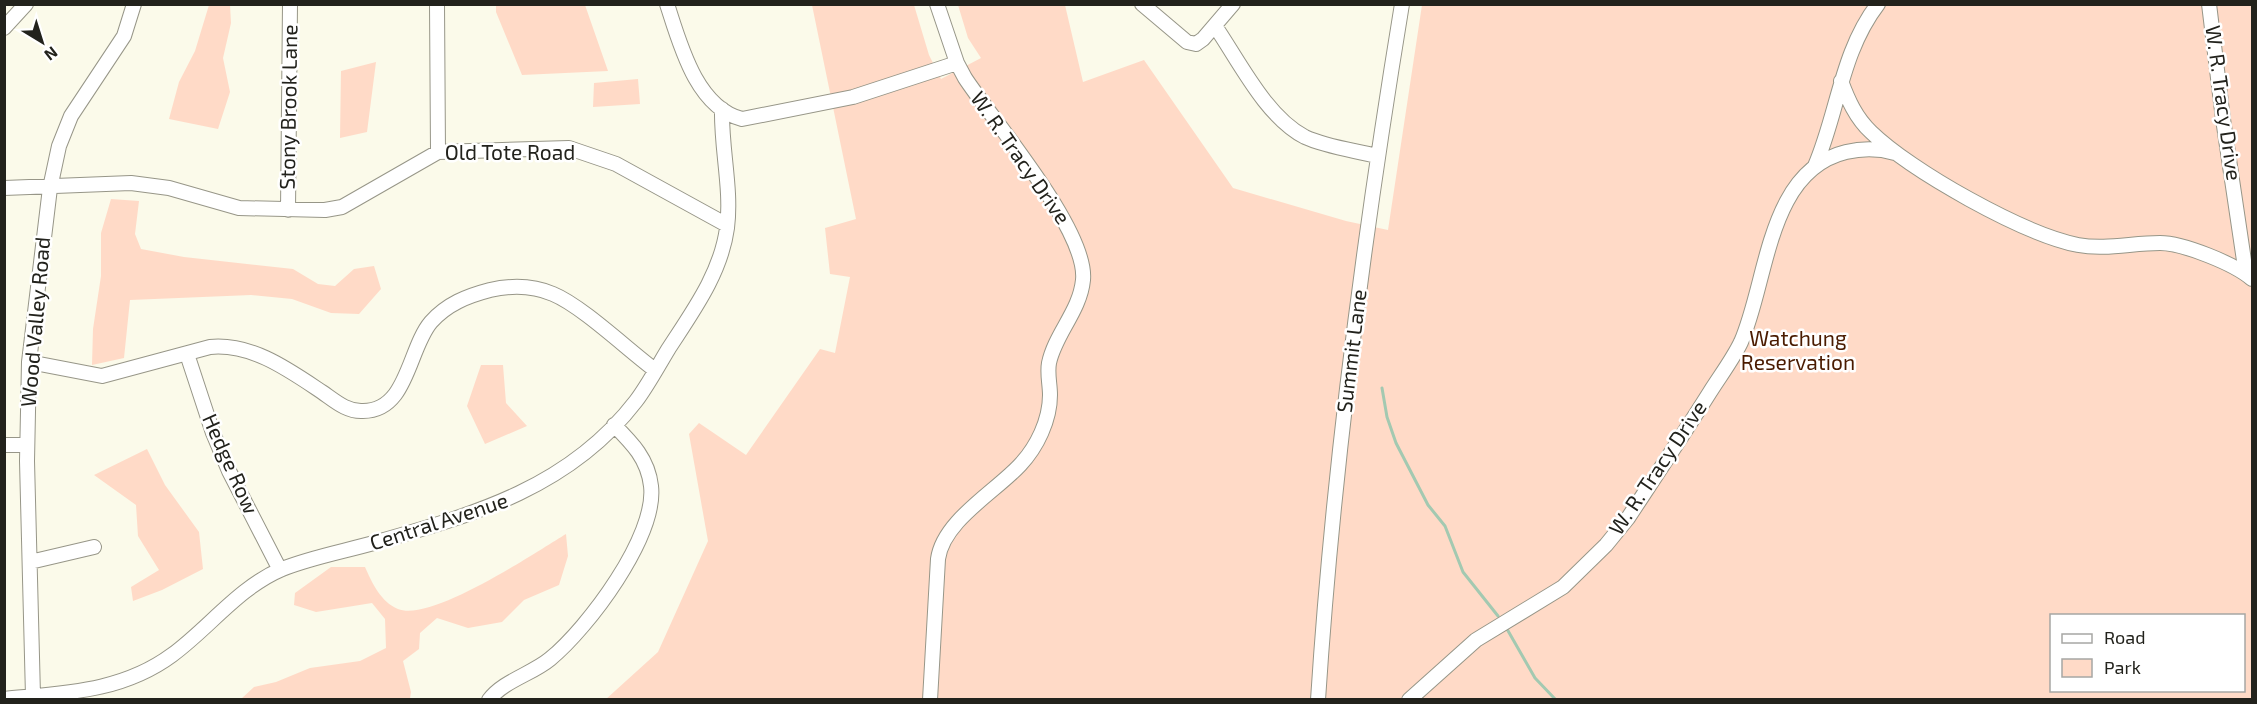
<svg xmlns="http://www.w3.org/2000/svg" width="2257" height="704" viewBox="0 0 2257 704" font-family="'Exo 2',sans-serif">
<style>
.green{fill:#ffdac7;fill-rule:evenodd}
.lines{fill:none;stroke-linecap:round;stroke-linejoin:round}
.stream{stroke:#a3c9b1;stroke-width:3}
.minor-casing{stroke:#979688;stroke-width:16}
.minor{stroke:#fff;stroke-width:14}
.labels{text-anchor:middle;stroke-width:5;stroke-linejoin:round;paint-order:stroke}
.street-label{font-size:21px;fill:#22221c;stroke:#fff}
.park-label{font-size:21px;fill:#4a1b00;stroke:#fff}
</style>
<rect width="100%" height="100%" fill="#fbfaea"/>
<!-- green -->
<path class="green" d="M209,5H230L231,23L223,58L230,92L218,129L169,119L179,82L195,51Z
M496,5H585L608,71L522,75L496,12Z
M812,5H914L929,55L941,79L981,58L968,38L958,5H1065L1083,82L1144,60L1233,188L1346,221L1388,230L1422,5H2252V699L605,700L658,652L708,541L689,434L699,423L746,455L820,349L835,353L850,277L830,274L825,228L856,219ZM2052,616H2244V690H2052Z
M376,62L367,132L340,138L341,71Z
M638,79L640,104L593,107L594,83Z
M111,199L139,201L135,234L141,249L184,257L293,269L318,284L335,286L354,269L374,266L381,289L359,314L331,313L292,299L251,295L130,300L124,358L92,365L93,329L101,276V233Z
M481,365H503L506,403L527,426L485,444L467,406Z
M147,449L165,485L199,532L203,569L162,590L133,601L131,587L159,570L138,536L136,505L94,475Z
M566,534L568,556L559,585L524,600L502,622L468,628L437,618L420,633L419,649L403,661L411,692L410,699H241L254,687L276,682L310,668L360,661L386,648L385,619L372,603L316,612L294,605L295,593L331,567H365C372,583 381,602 398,609C431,623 536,552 566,534Z"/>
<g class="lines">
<!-- stream -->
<path class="stream" d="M1382,388L1387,417L1396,443L1428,505L1445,526L1463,572L1498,616
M1507,629L1535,678L1556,700"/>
<!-- minor casing -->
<g class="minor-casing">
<path id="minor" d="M437,4L438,152
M667,4C680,44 696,107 742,119L853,97L957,63
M1142,4L1187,42L1196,44L1203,39L1233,4
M2209,4L2223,119L2246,274
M1215,26C1239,61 1266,117 1305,137C1327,147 1353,150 1377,156
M4,28L26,4
M1841,81C1848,100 1856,118 1871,132C1911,171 2023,234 2078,245C2105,250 2132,243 2160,243C2183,243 2235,264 2252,279
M1815,166C1838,113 1841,52 1878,4
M4,188L131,183L169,188L239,208L325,210L342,207L438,152L569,148L616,164L727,225
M288,210L290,4
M187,354L213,433L229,471L280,570
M29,362L102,376L210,347C252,343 289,370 322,392C335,401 347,412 363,411C408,411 408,349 431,322C447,304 467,296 490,290C512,285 532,285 553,294C582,306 628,350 655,370
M4,445H27
M30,562L94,547
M33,696L27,461L29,362L50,188L59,146L71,116L124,36L134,4
M4,699C64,693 122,692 172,655C209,628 239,587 282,569C312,557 346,551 377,542C476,514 570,487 636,401C648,385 658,366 669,348C693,311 721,273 727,228C732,189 721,149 722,109
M489,700C503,681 532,674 550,659C588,628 657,536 651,486C648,459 632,443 614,425
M930,700L938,559C943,521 995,492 1020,465C1037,447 1050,420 1050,395C1050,384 1047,374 1049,363C1055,334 1080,311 1083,280C1088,231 994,122 965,78L957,63L937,4
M1318,700C1333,467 1364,235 1402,4
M1409,700L1476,640L1563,587L1606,545L1628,518C1655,477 1683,435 1710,392C1720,376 1733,359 1741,342C1768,281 1767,171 1846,152C1863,148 1878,148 1895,153"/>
</g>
<!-- minor -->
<use href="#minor" class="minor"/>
</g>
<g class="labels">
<!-- street labels -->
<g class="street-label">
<text transform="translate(2223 103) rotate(82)" y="7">W. R. Tracy Drive</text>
<text transform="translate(289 107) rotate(-89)" y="7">Stony Brook Lane</text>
<text x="510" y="160">Old Tote Road</text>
<text transform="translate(1020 158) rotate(55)" y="7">W. R. Tracy Drive</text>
<text transform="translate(36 322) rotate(-85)" y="7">Wood Valley Road</text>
<text transform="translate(1352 351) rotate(-83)" y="7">Summit Lane</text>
<text transform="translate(230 464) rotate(66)" y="7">Hedge Row</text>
<text transform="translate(1658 468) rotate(-56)" y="7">W. R. Tracy Drive</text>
<text transform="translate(439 522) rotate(-18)" y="7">Central Avenue</text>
</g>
<!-- park labels -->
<g class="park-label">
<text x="1798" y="346">Watchung<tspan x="1798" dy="24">Reservation</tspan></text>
</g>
</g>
<!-- border -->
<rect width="2257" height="704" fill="none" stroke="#22221c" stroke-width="12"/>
<!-- legend -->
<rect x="2050" y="614" width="195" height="78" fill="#ffffff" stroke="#a7a7a4" stroke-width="1.5"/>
<rect x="2062" y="634" width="30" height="9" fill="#ffffff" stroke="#a7a7a4" stroke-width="1.5"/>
<text x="2104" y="644" font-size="18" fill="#22221c">Road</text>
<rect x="2062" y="659" width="30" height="18" fill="#ffdac7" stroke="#a7a7a4" stroke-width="1.5"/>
<text x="2104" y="674" font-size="18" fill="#22221c">Park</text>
<!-- north arrow -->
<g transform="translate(42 42) rotate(142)" stroke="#ffffff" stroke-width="4.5" paint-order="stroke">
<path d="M0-4.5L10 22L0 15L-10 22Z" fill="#22221c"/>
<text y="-9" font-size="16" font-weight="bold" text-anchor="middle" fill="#22221c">N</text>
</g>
</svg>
